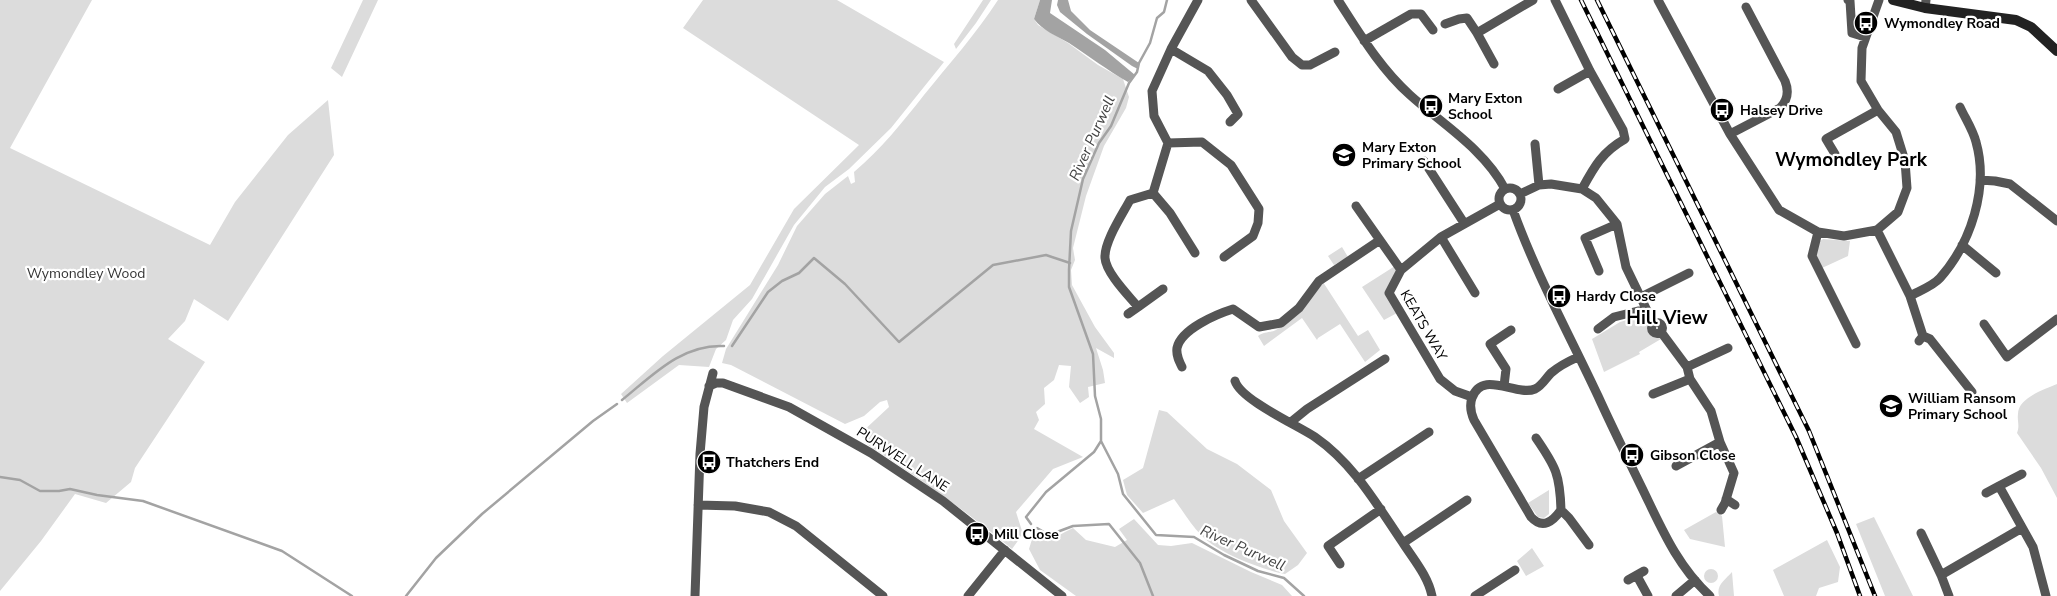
<svg xmlns="http://www.w3.org/2000/svg" width="2057" height="596" viewBox="0 0 2057 596" font-family="'Nunito Sans',sans-serif">
<style>
.green{fill:#dcdcdc}
.water{fill:#a3a3a3}
.lines{fill:none;stroke-linecap:round;stroke-linejoin:round}
.stream{stroke:#a3a3a3;stroke-width:2.5}
.street{stroke:#555;stroke-width:9}
.secondary{stroke:#222;stroke-width:10}
.rail-casing{stroke:#000;stroke-width:4.5}
.rail{stroke:#fff;stroke-width:2.5;stroke-dasharray:8;stroke-linecap:butt}
.labels{text-anchor:middle;stroke-width:4.5;stroke-linejoin:round;paint-order:stroke}
.poi-label{font-size:14px;font-weight:bold;fill:#000;stroke:#fff;text-anchor:start}
.park-label{font-size:14px;fill:#333;stroke:#fff}
.street-label{font-size:14px;fill:#000;stroke:#fff}
.water-label{font-size:15px;font-style:italic;fill:#444;stroke:#fff}
.district-label{font-size:19px;font-weight:bold;fill:#000;stroke:#fff}
</style>
<rect width="100%" height="100%" fill="#fff"/>
<!-- green -->
<path class="green" d="M0,0H92L10,148L210,245L235,202L288,135L328,100L334,155L228,321L194,299L185,321L168,339L205,362L135,468L131,482L106,503L75,494L41,541L0,591Z
M363,0H378L342,77L331,68Z
M703,0H837L944,62L891,128L849,169L825,187L794,225L752,299L733,320L726,340L716,349L709,367L679,365L627,403L621,394L663,356L750,285L794,209L859,145L683,28Z
M983,0H991L976,23L956,49L954,44Z
M998,0H1040L1034,19L1038,25L1068,43L1098,65L1123,79L1129,97L1126,108L1104,146L1086,196L1073,248L1075,260L1071,270L1072,285L1095,327L1114,353V358L1096,348L1103,370L1105,383L1088,387L1089,397L1080,403L1069,387L1071,366L1059,365L1054,380L1044,388L1045,404L1036,412L1039,420L1034,429L1083,457L1053,469L1016,512L1023,534L1012,549C965,510 916,476 865,443L861,433L889,407L887,400L880,402L864,416L845,424L731,365L722,363L726,349L778,265L797,226L825,194L848,176L851,184L855,182L854,172C881,149 902,123 924,95C949,64 976,34 998,0Z
M1823,239L1850,241L1848,256L1822,268C1815,261 1812,245 1823,239Z
M1342,247L1348,257L1334,265L1328,256Z
M1395,266L1397,270L1385,292L1397,313L1384,320L1362,287Z
M1323,282L1358,336L1368,330L1380,350L1365,362L1340,324L1318,338L1317,340L1302,318L1264,346L1258,336C1264,331 1270,333 1276,330C1296,318 1309,300 1323,282Z
M1644,315L1650,333L1661,339L1639,352L1640,354L1604,372L1592,339L1620,322Z
M2057,384V498L2041,468L2017,433C2020,425 2017,421 2018,414C2018,398 2045,389 2057,384Z
M1159,410L1167,412L1207,449L1237,464L1271,490L1284,521L1307,553L1298,565L1285,574C1261,569 1220,554 1202,536C1191,525 1183,511 1174,499L1143,513L1127,495L1123,480L1143,468Z
M1549,490V514L1544,518L1538,517L1528,503Z
M1716,512L1722,516L1725,547L1690,539L1684,530Z
M1874,517L1913,596H1885L1856,524Z
M1134,519L1158,545L1171,546L1192,543L1251,572L1282,585L1292,596H1076L1040,570L1029,549L1033,536L1037,532C1053,542 1058,535 1073,528L1086,540L1115,547L1127,540L1119,529Z
M1827,540L1840,567L1838,582L1819,588L1816,596H1784L1773,570Z
M1532,548L1544,566L1526,576L1517,561Z
M1704 576a7 7 0 1 1 14 0a7 7 0 1 1-14 0Z
M1732,572L1734,596H1719C1716,585 1725,580 1732,572Z"/>
<!-- water -->
<path class="water" d="M1040,0H1052L1050,13L1105,50L1135,75L1128,82C1107,70 1089,56 1069,43C1057,36 1043,31 1034,19Z
M1058,0H1068L1071,11L1090,30L1139,63L1138,69L1132,66L1087,34L1060,12L1057,5Z"/>
<g class="lines">
<!-- stream -->
<path class="stream" d="M1167,0L1164,12L1157,18L1150,43L1139,63L1137,72L1129,83L1111,126L1099,143L1083,179L1071,231L1069,270V287L1093,354L1095,396L1101,419V441L1118,474L1123,494L1156,535L1194,537L1224,555L1258,571L1284,578L1304,596
M732,346L768,292L782,281L799,273L814,258L845,284L899,342L993,265L1046,255L1070,263
M622,400C652,376 681,344 724,346
M0,477L20,480L40,491H59L70,489L97,495L143,501L282,551L352,596
M1031,524L1026,517L1046,492L1094,452L1101,441
M1037,528L1049,535L1073,526L1109,524L1140,563L1153,596
M406,596L436,558L482,514L593,421L617,404"/>
<!-- street -->
<path class="street" d="M1251,0L1292,57L1302,65H1310L1335,52
M1338,0C1360,34 1380,68 1410,95C1442,124 1484,149 1505,189
M1555,0L1590,71L1623,130L1625,139C1602,152 1594,167 1582,189
M1658,0L1730,134L1779,210L1818,232L1844,236L1877,230L1898,212L1907,188L1905,161L1896,132L1878,110L1861,81L1862,48L1879,0
M1848,0L1850,1L1852,33L1865,37
M1925,8L1926,0
M1445,24L1459,19L1467,18L1477,33L1533,0
M1477,33L1494,64
M1364,41L1411,14H1421L1433,30
M1171,49L1208,71L1227,95L1238,114L1230,122
M1558,89L1590,71
M1730,134L1780,108C1788,100 1789,91 1785,81L1746,7
M1168,143L1202,142L1231,165L1259,209L1258,223L1253,236L1224,257
M1535,144L1539,185
M1835,154L1826,139L1878,110
M1424,161L1464,223
M1980,180L1995,181L2010,184L2057,221
M1499 199a11 11 0 1 1 22 0a11 11 0 1 1-22 0Z
M1153,193L1170,213L1195,253
M1520,194L1539,185L1551,184L1582,189L1596,198L1617,224L1626,267L1653,323
M1356,206L1401,270
M1513,210C1536,274 1569,334 1598,396C1612,427 1627,457 1642,488C1661,527 1677,566 1710,596
M1877,230L1910,296L1923,336L1919,341
M1818,232L1812,256L1856,344
M1441,237L1475,293
M1962,245L1996,273
M1599,271L1585,238L1617,224
M1163,289L1138,307C1129,296 1106,273 1105,258C1104,242 1122,215 1130,200L1153,193L1168,143L1154,116L1152,91L1171,49L1198,0
M1910,296C1919,291 1933,286 1940,278C1971,243 1989,188 1976,142C1973,130 1965,118 1960,107
M1639,298L1689,273
M1128,314L1138,307
M1651.5 328a5.5 5.5 0 1 1 11 0a5.5 5.5 0 1 1-11 0Z
M1984,324L2007,357L2057,319
M1598,329L1614,317L1646,309
M1661,332L1687,367L1690,379L1711,411L1720,442L1734,473L1725,503L1721,510
M1923,336L1930,339L1972,392
M1182,367C1179,361 1176,355 1177,348C1181,329 1217,314 1233,309L1259,327L1281,323L1299,308L1319,281L1380,240
M1687,367L1728,348
M1235,381C1241,400 1297,425 1315,437C1354,464 1377,505 1403,543C1414,560 1428,576 1432,596
M709,386L716,383H723L789,407L871,453L943,501L1062,596
M1504,386L1506,369L1490,344L1511,330
M1653,394L1690,379
M1472,397L1455,391L1440,379L1389,293L1401,270L1441,237L1500,204
M1291,422L1307,409L1385,359
M1536,438C1556,467 1560,475 1561,510L1569,518L1589,545
M1676,466L1720,442
M1358,479L1429,432
M1999,486L2022,474
M1986,493L1999,486L2033,547L2046,596
M1726,499L1735,505
M698,505L735,506L769,512L796,526L883,596
M1561,510C1553,521 1543,530 1531,517L1474,420C1471,413 1469,406 1472,398C1482,369 1516,397 1535,389C1542,386 1546,378 1551,373C1559,366 1569,361 1578,357
M1921,533L1941,575
M1403,543L1467,500
M1340,564L1328,546L1381,509
M1637,576L1648,596
M1628,580L1644,571
M695,596L700,454L704,407L713,373
M968,596L1005,550
M1475,596L1515,570
M1676,596L1695,580
M1949,596L1941,575L2022,528"/>
<!-- secondary -->
<path class="secondary" d="M1893,0L1925,8L2016,20L2031,27L2057,51"/>
<!-- rail casing -->
<g class="rail-casing">
<path id="rail" d="M1581,0L1796,437L1837,533L1860,596
M1597,0L1809,431L1875,596"/>
</g>
<!-- rail -->
<use href="#rail" class="rail"/>
</g>
<!-- icons -->
<defs>
<g id="bus-disc" transform="scale(1.25)"><circle r="9.5" fill="#000" stroke="#fff"/><path d="M-5-6H5V4H4V6H2V4H-2V6H-4V4H-5ZM-3.5-4V0h7V-4ZM-3.5 1.2v1.5H-2V1.2ZM2 1.2v1.5H3.5V1.2Z" fill="#fff"/></g>
<g id="school-disc" transform="scale(1.25)"><circle r="9.5" fill="#000" stroke="#fff"/><path d="M0-5L7-2L0 1L-7-2ZM-4 1L0 2.5L4 1V4Q0 6-4 4Z" fill="#fff"/></g>
</defs>
<g fill-rule="evenodd">
<use href="#bus-disc" x="1866" y="23"/>
<use href="#bus-disc" x="1431" y="106"/>
<use href="#bus-disc" x="1722" y="110"/>
<use href="#school-disc" x="1344" y="155"/>
<use href="#bus-disc" x="1559" y="296"/>
<use href="#school-disc" x="1891" y="406"/>
<use href="#bus-disc" x="1632" y="455"/>
<use href="#bus-disc" x="709" y="462"/>
<use href="#bus-disc" x="977" y="534"/>
</g>
<g class="labels">
<!-- poi labels -->
<g class="poi-label">
<text x="1884" y="28">Wymondley Road</text>
<text x="1448" y="103">Mary Exton<tspan x="1448" dy="16">School</tspan></text>
<text x="1740" y="115">Halsey Drive</text>
<text x="1362" y="152">Mary Exton<tspan x="1362" dy="16">Primary School</tspan></text>
<text x="1576" y="301">Hardy Close</text>
<text x="1908" y="403">William Ransom<tspan x="1908" dy="16">Primary School</tspan></text>
<text x="1650" y="460">Gibson Close</text>
<text x="726" y="467">Thatchers End</text>
<text x="994" y="539">Mill Close</text>
</g>
<!-- park labels -->
<g class="park-label">
<text x="86" y="278">Wymondley Wood</text>
</g>
<!-- street labels -->
<g class="street-label">
<text transform="translate(1424 325) rotate(60)" y="5">KEATS WAY</text>
<text transform="translate(903 459) rotate(33)" y="5">PURWELL LANE</text>
</g>
<!-- water labels -->
<g class="water-label">
<text transform="translate(1092 138) rotate(-66)" y="5">River Purwell</text>
<text transform="translate(1243 548) rotate(24)" y="5">River Purwell</text>
</g>
<!-- district labels -->
<g class="district-label">
<text x="1851" y="166">Wymondley Park</text>
<text x="1667" y="324">Hill View</text>
</g>
</g>
</svg>
